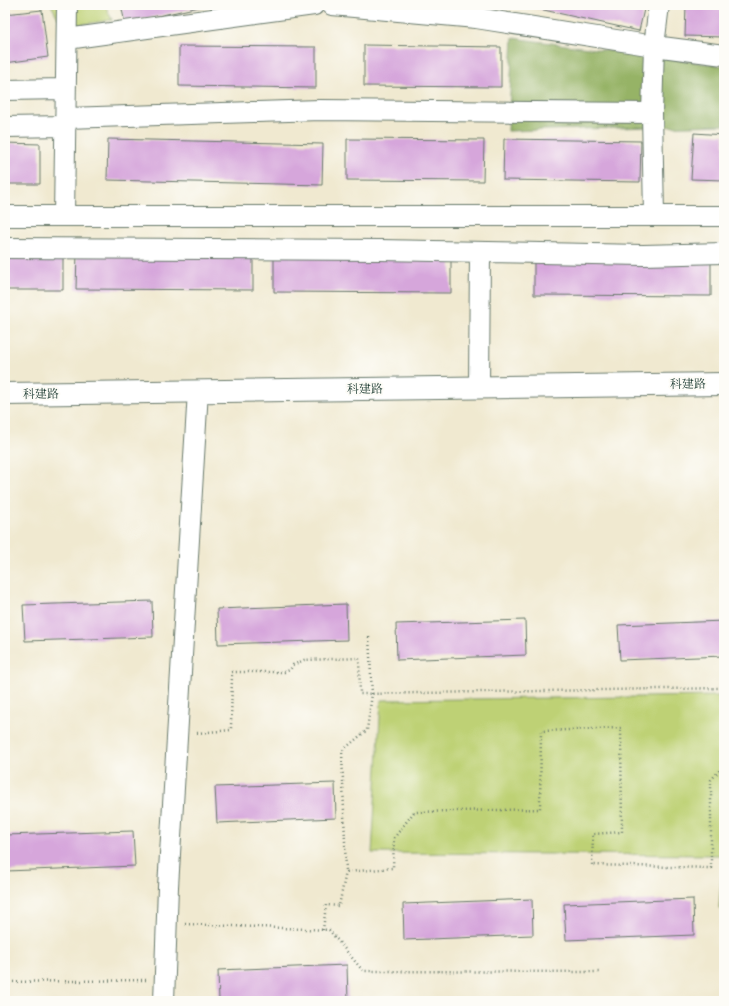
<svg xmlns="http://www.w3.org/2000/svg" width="729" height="1006" viewBox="0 0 729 1006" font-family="'Libre Bodoni','Noto Serif SC',serif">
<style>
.green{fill:#bed174;stroke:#6e8754}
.forest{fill:#96b366;stroke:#5a784d}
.building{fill:#d6a6db}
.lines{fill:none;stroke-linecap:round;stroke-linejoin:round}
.minor-casing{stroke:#68796b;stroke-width:22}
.major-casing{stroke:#68796b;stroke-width:24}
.path{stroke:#68796b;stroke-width:2.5;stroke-dasharray:1 3;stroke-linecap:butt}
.minor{stroke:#fff;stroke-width:20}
.major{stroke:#fff;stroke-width:22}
.labels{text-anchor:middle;stroke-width:4;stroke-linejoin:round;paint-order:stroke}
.street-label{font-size:12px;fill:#1f3d34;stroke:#fdfcf7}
</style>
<rect width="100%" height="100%" fill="#fdfcf7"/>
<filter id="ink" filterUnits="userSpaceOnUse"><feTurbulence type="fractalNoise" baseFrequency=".025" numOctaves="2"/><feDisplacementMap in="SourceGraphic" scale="8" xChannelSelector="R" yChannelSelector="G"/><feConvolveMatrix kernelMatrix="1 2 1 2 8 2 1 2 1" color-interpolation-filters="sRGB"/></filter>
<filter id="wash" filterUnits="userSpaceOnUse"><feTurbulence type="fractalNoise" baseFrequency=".012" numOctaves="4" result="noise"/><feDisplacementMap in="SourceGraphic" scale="16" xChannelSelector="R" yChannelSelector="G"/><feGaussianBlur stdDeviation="0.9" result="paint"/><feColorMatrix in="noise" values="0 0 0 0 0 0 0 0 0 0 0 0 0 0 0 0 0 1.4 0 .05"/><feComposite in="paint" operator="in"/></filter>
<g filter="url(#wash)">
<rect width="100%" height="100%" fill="#f0e9d0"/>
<!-- green -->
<path class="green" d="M51,5H105L112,20L63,27Z
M724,696V909H719L723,855L372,853L381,700Z"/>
<!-- forest -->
<path class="forest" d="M513,38L724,66V125L508,131Z"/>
<g id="blocks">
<!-- building -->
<path class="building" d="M121,5H203L204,6L125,23Z
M521,5H645L639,31Z
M686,5H724V37L685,36Z
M42,10L48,57L5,63V14Z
M364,45L501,47V87L364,86Z
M179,46L316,47V88L179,86Z
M694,133L724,135V180L691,179Z
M108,139L323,144L322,185L107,180Z
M347,139L484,140L483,181L347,180Z
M504,139L641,141L640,182L503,180Z
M5,143L40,144V184H5Z
M77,252L253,254V290L76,289Z
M5,253H63V290H5Z
M274,255L451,257V293L274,292Z
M534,258L711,259V296L534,295Z
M152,601L153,637L25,641L23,605Z
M346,604L347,640L218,644L217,609Z
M525,620L526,655L397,660L396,624Z
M724,621V656L620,660L618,625Z
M335,783L336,818L217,823L215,787Z
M133,831L135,866L6,871L5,835Z
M532,899L533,935L404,940L403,904Z
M693,899L694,935L566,940L564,904Z
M347,965L348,1001H219L218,970Z"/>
</g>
</g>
<g filter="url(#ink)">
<use href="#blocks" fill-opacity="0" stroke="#68796b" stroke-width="1"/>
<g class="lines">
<!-- minor casing -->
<g class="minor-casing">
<path id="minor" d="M332,5L476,18L654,46L724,55
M67,39L314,5
M5,90L65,89
M66,118L320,110L652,113
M5,127L66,126
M5,216H724
M64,216L67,5
M654,216L652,113L654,46L659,5
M5,248L380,250L643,255L724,253
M479,387L480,252
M164,1001L168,887L198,391"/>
</g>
<!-- major casing -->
<g class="major-casing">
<path id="major" d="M5,394L724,384"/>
</g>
<!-- path -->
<path class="path" d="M369,637L372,694L367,730L342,751L346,872L393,868L394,838L414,812L540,809L541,731L621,728L622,832L593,834L592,865L711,868V780L724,765
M197,733L231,730L232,672H284L290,670L293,665L304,660L359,658L360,694L724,688
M185,924L329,930L363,971L601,972
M323,930L326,905L339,906L346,872
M5,982L146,980"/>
<!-- minor -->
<use href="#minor" class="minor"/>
<!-- major -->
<use href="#major" class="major"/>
</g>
</g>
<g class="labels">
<!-- street labels -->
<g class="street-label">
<text transform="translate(688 384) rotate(-1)" y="4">科建路</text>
<text transform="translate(365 389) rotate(-1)" y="4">科建路</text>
<text transform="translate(41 394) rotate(-1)" y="4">科建路</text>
</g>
</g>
<!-- margin -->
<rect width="729" height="1006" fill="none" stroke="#fdfcf7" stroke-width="20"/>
</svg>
